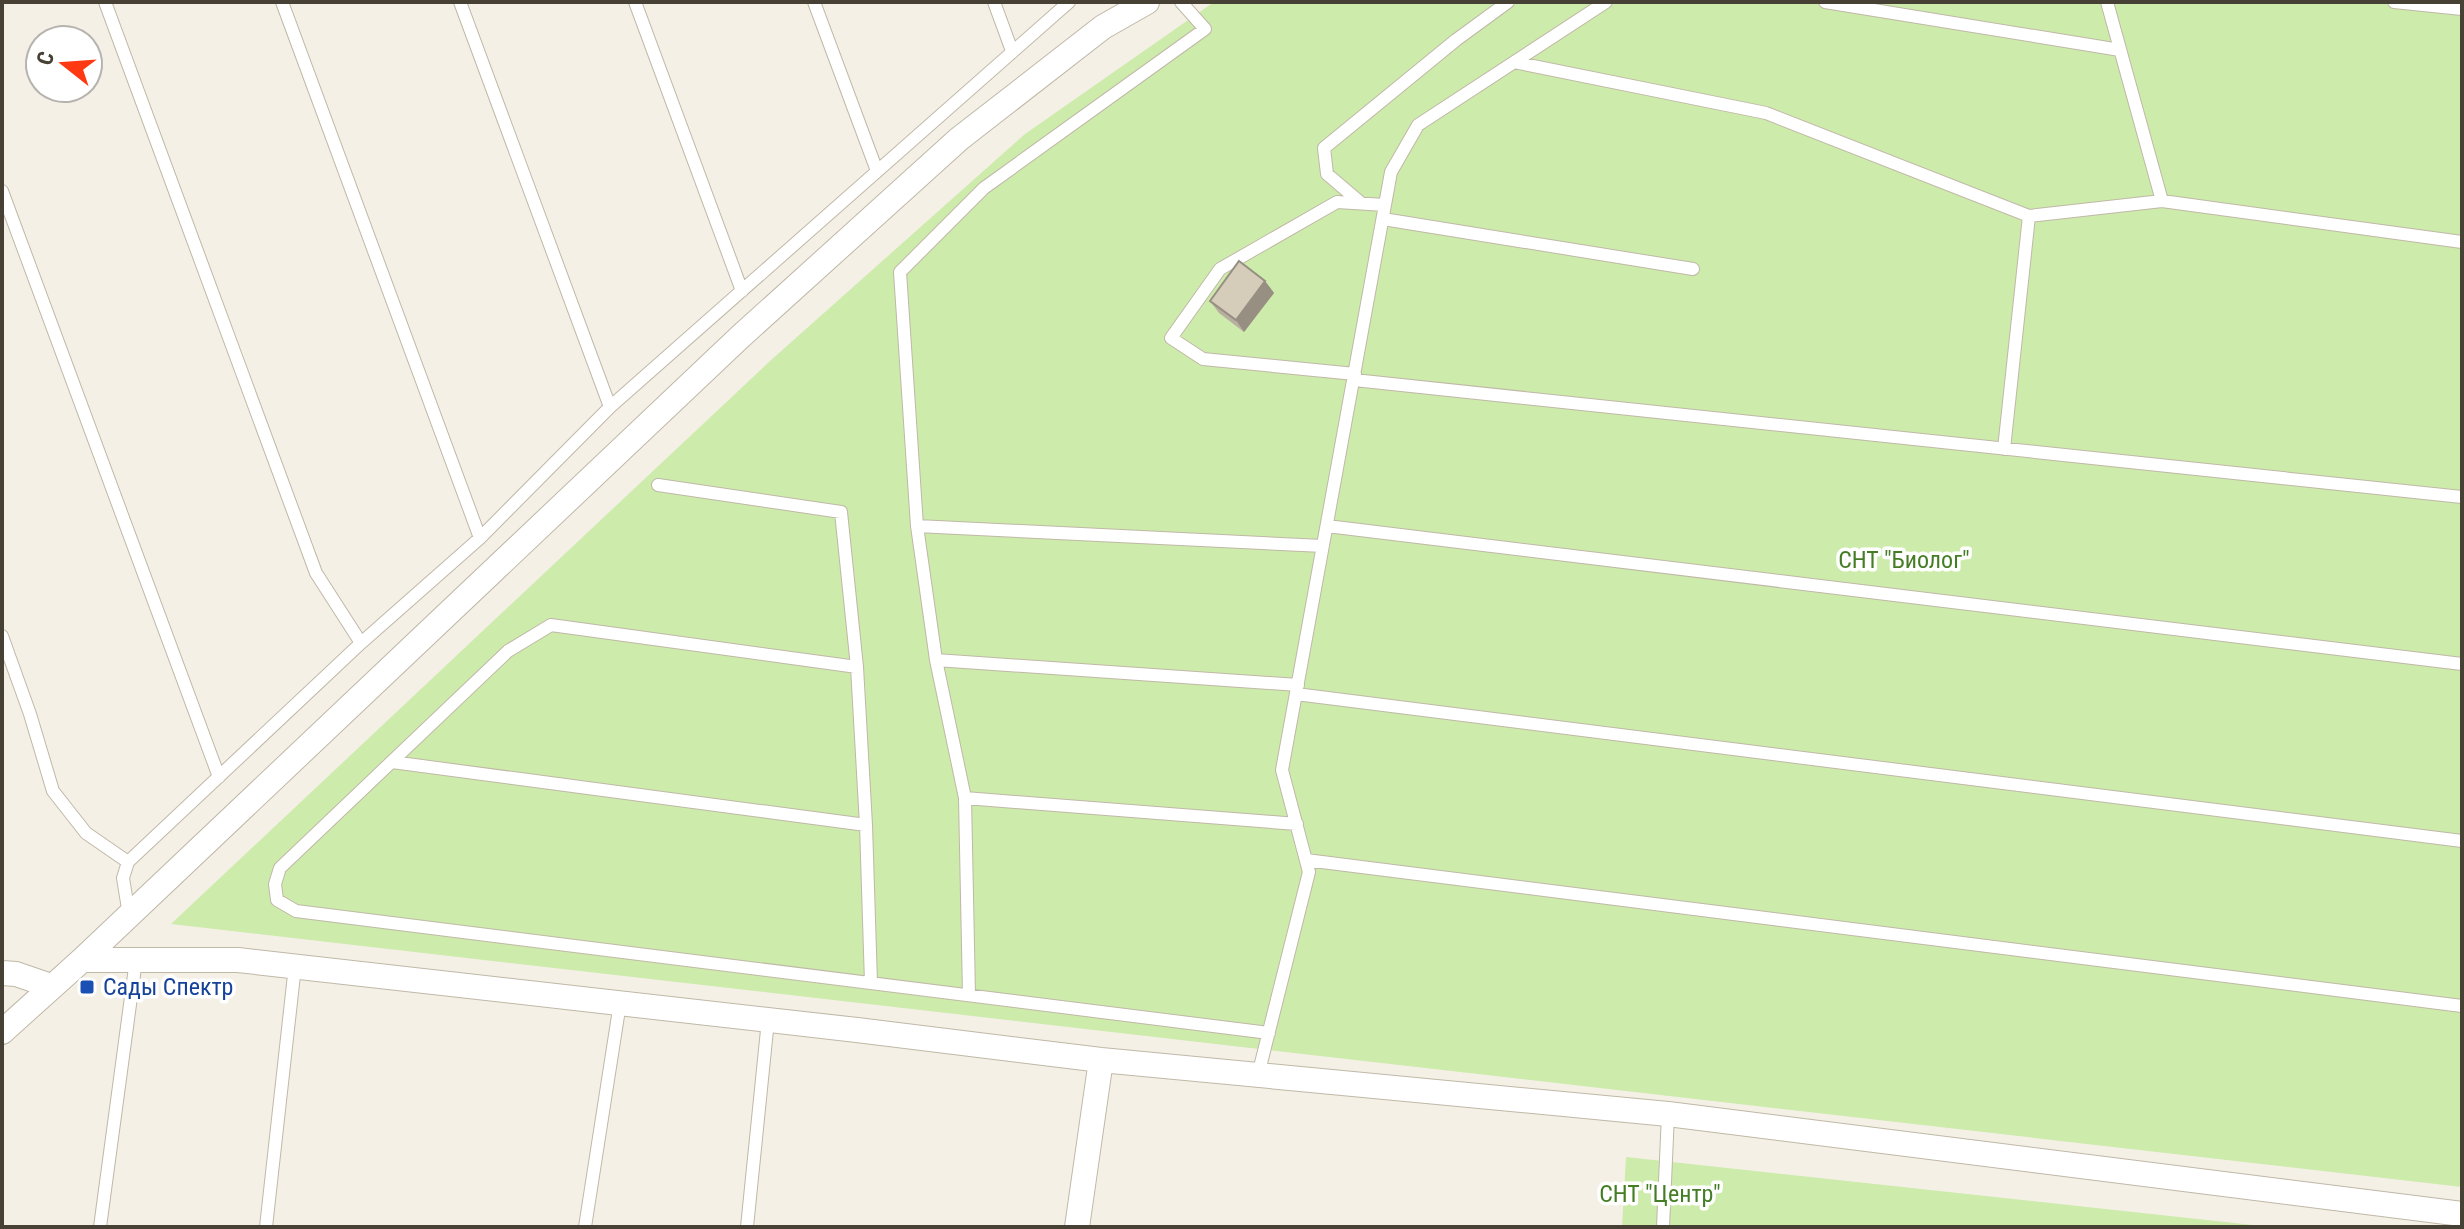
<svg xmlns="http://www.w3.org/2000/svg" width="2464" height="1229" viewBox="0 0 2464 1229" font-family="'Roboto Condensed',sans-serif">
<style>
.green{fill:#cdebab}
.lines{fill:none;stroke-linecap:round;stroke-linejoin:round}
.lane-casing{stroke:#c0b8a7;stroke-width:14}
.street-casing{stroke:#c0b8a7;stroke-width:26}
.lane{stroke:#fff;stroke-width:12}
.street{stroke:#fff;stroke-width:24}
.wall{fill:#b8afa0}
.shaded-wall{fill:#968f82}
.building{fill:#d6ccba;stroke:#968f82;stroke-width:2}
.transit-dot{fill:#1a4fb4;stroke:#fff;stroke-width:3}
.labels{text-anchor:middle;stroke-width:7;stroke-linejoin:round;paint-order:stroke}
.park-label{font-size:24px;fill:#447d24;stroke:#fff}
.transit-label{font-size:24px;fill:#164399;stroke:#fff;text-anchor:start}
</style>
<rect width="100%" height="100%" fill="#f4f0e6"/>
<!-- green -->
<path class="green" d="M1214,2H2462V1187L171,924L770,361L1025,134Z
M1626,1157L2271,1227H1622Z"/>
<g class="lines">
<!-- lane casing -->
<g class="lane-casing">
<path id="lane" d="M105,2L316,573L361,643
M282,2L480,538
M460,2L610,407
M635,2L742,291
M814,2L877,171
M994,2L1012,51
M1825,2L2120,50
M2107,2L2162,201L2462,242
M2394,2L2462,9
M1514,62L1766,113L2029,216L2162,201
M2,191L219,777
M1361,203L1327,174L1324,148L1456,40L1508,2
M1383,219L1693,269
M1355,374L1203,359L1171,338L1220,269L1337,202L1385,205
M1354,380L2462,497
M2004,449L2029,216
M658,485L841,512L857,667L866,825L871,983
M917,526L1323,546
M1327,526L2462,664
M2,636L30,714L53,791L86,833L128,862
M936,660L1298,685
M857,667L551,625L508,651L280,868L275,884L277,900L296,911L1269,1033
M1296,694L2462,841
M392,762L866,825
M965,798L1297,824
M1306,860L2462,1006
M129,915L123,878L128,862L361,643L480,538L610,407L1069,2
M969,995L965,798L936,660L917,526L900,272L984,188L1205,29L1181,2
M1258,1075L1309,872L1282,770L1391,172L1418,125L1606,2
M100,1227L136,960
M266,1227L295,966
M585,1227L620,1003
M747,1227L768,1020
M1663,1227L1668,1114"/>
</g>
<!-- street casing -->
<g class="street-casing">
<path id="street" d="M82,960H238L857,1030L1101,1060L1668,1114L2462,1214
M2,973L16,974L51,986
M2,1032L82,960L740,337L959,139L1103,27L1147,2
M1077,1227L1101,1060"/>
</g>
<!-- lane -->
<use href="#lane" class="lane"/>
<!-- street -->
<use href="#street" class="street"/>
</g>
<!-- wall -->
<path class="wall" d="M1265,281L1274,293L1244,332L1219,313L1210,301Z"/>
<!-- shaded-wall -->
<path class="shaded-wall" d="M1265,281L1274,293L1244,332L1236,320Z"/>
<!-- building -->
<path class="building" d="M1239,261L1265,281L1236,320L1210,301Z"/>
<!-- markers -->
<rect class="transit-dot" x="79" y="979" width="16" height="16" rx="4"/>
<g class="labels">
<!-- park labels -->
<g class="park-label">
<text x="1904" y="568">СНТ "Биолог"</text>
<text x="1660" y="1202">СНТ "Центр"</text>
</g>
<!-- transit labels -->
<g class="transit-label">
<text x="103" y="995">Сады Спектр</text>
</g>
</g>
<!-- border -->
<rect width="2464" height="1229" fill="none" stroke="#474034" stroke-width="8"/>
<!-- north arrow -->
<g transform="translate(64 64) rotate(287)"><circle r="38" fill="#ffffff" stroke="#b5b3ae" stroke-width="2"/>
<path d="M0-6L14 30L0 20L-14 30Z" fill="#ff3911"/>
<text y="-12" font-size="22" font-weight="bold" text-anchor="middle" fill="#474034">С</text>
</g>
</svg>
